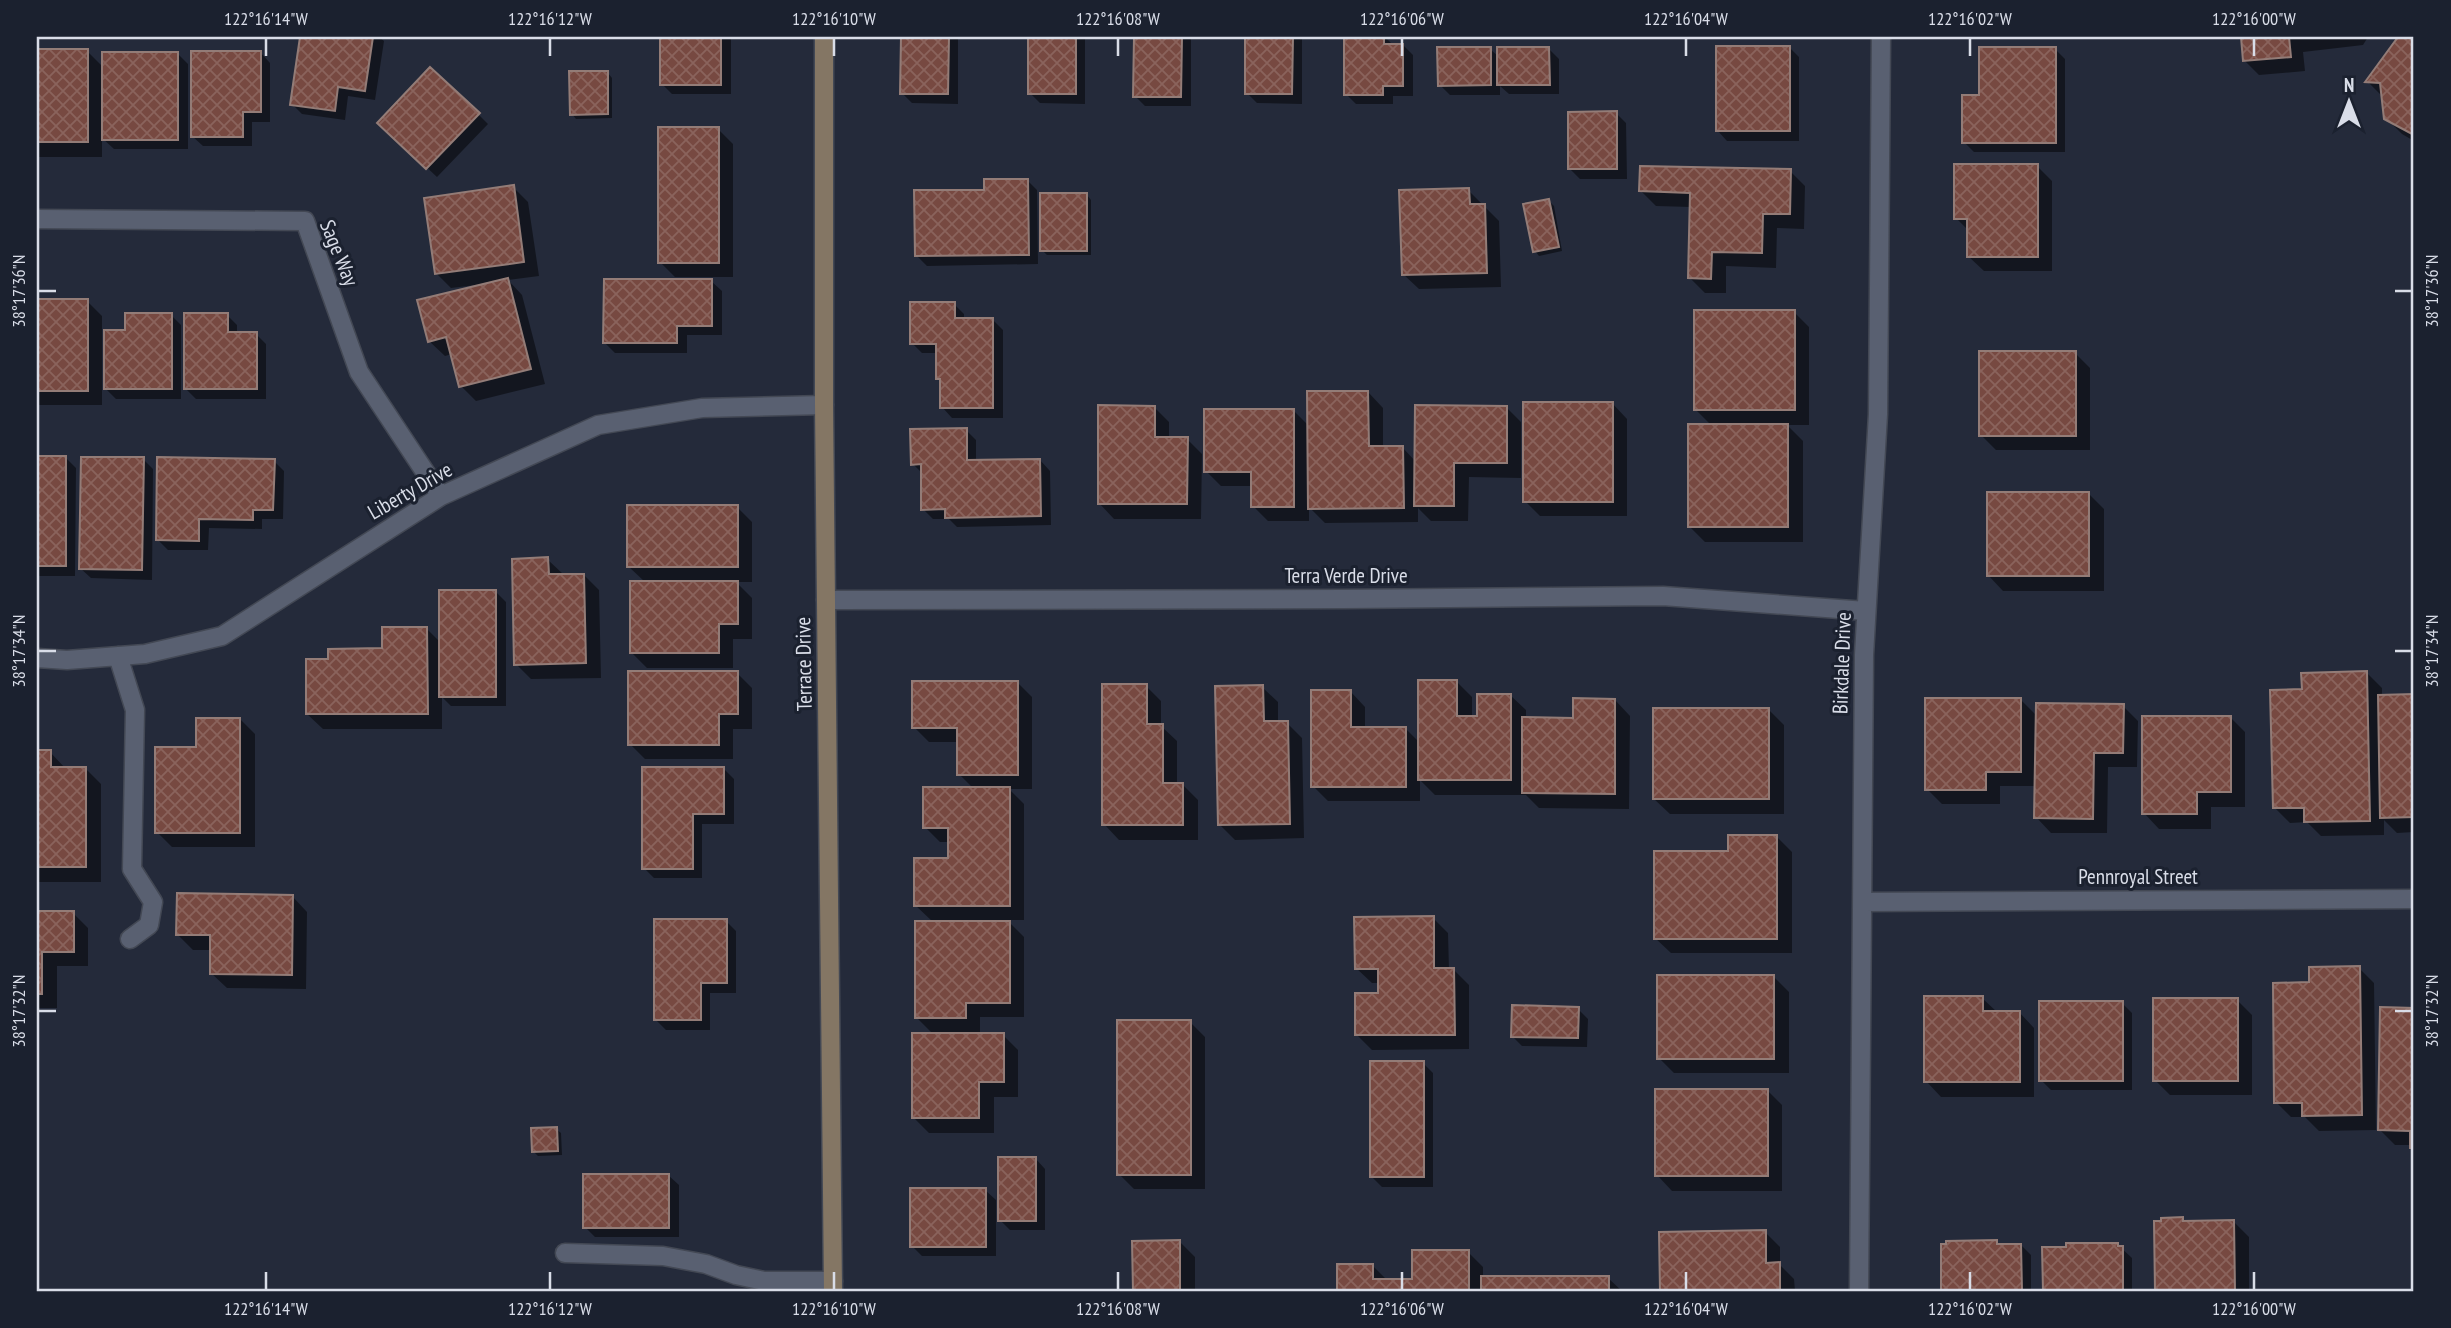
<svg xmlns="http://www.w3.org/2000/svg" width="2451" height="1328" viewBox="0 0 2451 1328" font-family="'PT Sans Narrow',sans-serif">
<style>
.shadow{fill:#0007}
.building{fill:url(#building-cross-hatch);stroke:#937c77;stroke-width:2}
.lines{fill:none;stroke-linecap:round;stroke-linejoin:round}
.lane-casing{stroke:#434854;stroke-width:21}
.street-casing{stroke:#434854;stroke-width:21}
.secondary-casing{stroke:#434854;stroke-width:21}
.lane{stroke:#596071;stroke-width:18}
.street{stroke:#596071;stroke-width:18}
.secondary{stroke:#847664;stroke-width:18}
.ticks{fill:none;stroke:#d9dde8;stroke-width:2.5}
.labels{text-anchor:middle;stroke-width:6;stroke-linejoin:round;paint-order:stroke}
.street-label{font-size:21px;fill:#d9dde8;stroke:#1b212f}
.neatline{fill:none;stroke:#d9dde8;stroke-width:2.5}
.ticks-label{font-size:18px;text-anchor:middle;fill:#d9dde8}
</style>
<defs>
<pattern id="building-cross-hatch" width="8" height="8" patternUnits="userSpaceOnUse" patternTransform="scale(1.75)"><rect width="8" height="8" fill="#774941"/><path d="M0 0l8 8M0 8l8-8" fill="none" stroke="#8a635c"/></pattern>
</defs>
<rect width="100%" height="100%" fill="#242a3a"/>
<!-- shadow -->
<path class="shadow" d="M302,37H379L384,41L375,100L348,96L345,120L302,114L292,104Z
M662,37H731V94H672L662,84Z
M902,37H958V104L912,103L902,93Z
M1030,37H1085V104L1040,103L1030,93Z
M1135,37H1191V106H1145L1135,96Z
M1247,37H1302V104L1257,103L1247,93Z
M1346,37H1385L1393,45H1403L1413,55V96H1393V104H1356L1346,94Z
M2243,37H2368L2363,45L2303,52L2305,71L2259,75L2244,60Z
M2400,37H2414V141L2402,134L2386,118L2382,96L2368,82Z
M1789,47L1799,57V141H1727L1717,130Z
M1490,49L1499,57L1549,49L1559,59V94H1509L1500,86V95H1450L1440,85Z
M2055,49L2065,59V152H1974L1964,142Z
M37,51H87L103,67L178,54L188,64V149H114L102,138V157H37Z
M260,52L270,63V122H252V146H203L192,136Z
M608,73L612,78V118L576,119L572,114Z
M1616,113L1626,123L1627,179H1580L1570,169Z
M478,114L488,124L437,177L390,133Z
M718,129L733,144V277H675L660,262Z
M2037,166L2052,181V271H1984L1968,256V230L1956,218Z
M1790,171L1805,186L1804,229L1777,228L1776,268L1726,266V293H1705L1690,278L1691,207L1656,206L1641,191Z
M1027,180L1037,190L1038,264L927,266L917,256L986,191Z
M513,187L528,202L539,276L508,280L522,295L545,384L476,401L461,386L452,354L445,356L429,341L477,287L476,285L451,288L436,273Z
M1468,190L1499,221L1501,287L1419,289L1403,274Z
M1087,195L1091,200V255H1047L1042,250Z
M1549,201L1554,206L1562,251L1539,256L1535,251Z
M711,281L722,291V335H687V353H615L605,343Z
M37,301H87L102,316V405H37Z
M954,304L964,314V320H993L1003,330V418H952L942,407V383L937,378V353H922L912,343Z
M1794,312L1809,327V425H1787L1803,441V542H1705L1690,527L1711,425L1695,409Z
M171,315L181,325V399H116L106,389L127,331Z
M227,315L237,325V334H256L266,344V399H196L186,389Z
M2075,353L2090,368V450H1996L1981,435Z
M1368,392L1383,408V448H1403L1416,462L1506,407L1521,422V478L1469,477L1468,521H1431L1418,508V522L1325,523L1309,507V521H1268L1253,506V486H1221L1206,471L1294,411L1309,426Z
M1612,403L1627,419V516H1540L1525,501Z
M1154,407L1169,422V439H1187L1202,454L1201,519H1114L1099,503Z
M966,430L976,440V462L1040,460L1050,471L1051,525L957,527L949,519H933L923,509V474L913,464Z
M37,458H66L76,468L75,576H37Z
M143,459L153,469L152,580L91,578L80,568Z
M274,461L284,471L283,519H262V529L209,528L208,550H168L158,540Z
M2089,494L2104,509V591H2003L1988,575Z
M737,507L752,522V582H736L752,598V639H733V668H647L632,653L645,582L628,566Z
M547,559L563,574L584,575L599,590L601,678L531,679L516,664Z
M496,592L506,602V706H451L442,697V729H323L307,714L330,661L384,650L427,629L441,643Z
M737,673L752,688V729H733V759H645L630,744Z
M2367,673L2382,688V697L2414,696V832L2397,833L2384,820V835L2321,836L2307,822L2290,823L2275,808Z
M1017,682L1032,697V789H1009L1024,804V920H1007L1024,937V1017H980V1035H1003L1018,1050V1097H994V1133H929L914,1118L934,1035L916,1017L933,922L915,905L950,859V842H940L925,827L974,789L959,774V742H929L914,727Z
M1457,682L1472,697V717H1479L1510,695L1526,710V719H1575L1615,700L1630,716L1629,809L1539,808L1526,795H1435L1420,780V801H1328L1313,786L1350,691L1365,707V728H1405L1420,743Z
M1146,686L1161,701V726L1177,741V785H1183L1198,800V840H1119L1104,824Z
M1262,687L1278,702V723H1287L1302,738L1304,838L1235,840L1219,824Z
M2021,700L2038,717L2123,706L2138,721L2137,767H2108L2107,833H2051L2036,817V786H2000V804H1942L1927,789Z
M1769,710L1784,725V814H1670L1654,799Z
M2230,717L2245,732V807H2211V829H2159L2144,813Z
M240,719L255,734V847H172L157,832L198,749Z
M37,752H50L66,769H86L101,784V882H37Z
M724,769L734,779V824H702V878H654L644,868Z
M1777,837L1792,852V953H1671L1655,938Z
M292,896L307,912L306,989L227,988L211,973L212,950H193L178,935Z
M37,913H73L88,928V966H57V1008H37Z
M1433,918L1448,933L1449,970H1454L1469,985V1049L1372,1050L1357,1035L1380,994V983H1372L1356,968Z
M726,921L736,931V993H710V1030H666L656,1020Z
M2359,968L2374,983L2376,1130L2319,1131L2305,1117H2291L2276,1102L2311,984Z
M1774,977L1789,992V1073H1674L1659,1058Z
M1982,998L1997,1012H2019L2034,1028V1097H1941L1926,1081Z
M2237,1000L2252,1015V1095H2170L2155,1080Z
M2122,1003L2132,1013V1090H2051L2041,1080Z
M1578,1009L1588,1019L1587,1047L1522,1046L1512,1036Z
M2381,1009L2414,1010V1150L2412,1145H2395L2378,1128Z
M1190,1022L1205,1037V1189H1134L1119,1174Z
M1423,1063L1433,1073V1187H1382L1372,1177Z
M1767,1090L1782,1105V1191H1672L1657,1175Z
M556,1129L561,1133L562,1155L538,1156L533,1151Z
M1035,1158L1045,1169V1230H1010L1000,1220Z
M668,1175L679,1185V1237H595L585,1227Z
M985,1190L996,1200V1256H922L912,1246Z
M2182,1219L2186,1223L2234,1222L2249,1237V1291H2156V1223Z
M1765,1232L1780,1247V1265L1794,1279L1795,1291H1662L1661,1234Z
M1180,1242L1195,1257V1291H1134V1243Z
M1997,1242L2000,1245H2021L2031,1255V1291H1943V1246Z
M2118,1245L2132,1258V1291H2044V1249Z
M1468,1252L1483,1267V1278H1608L1622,1291H1339V1265H1372L1387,1280H1414Z"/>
<!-- building -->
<path class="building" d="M300,37H373L365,91L338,87L335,111L290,105Z
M660,37H721V85H660Z
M901,37H949L948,94H900Z
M1028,37H1076V94H1028Z
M1134,37H1182L1181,97H1133Z
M1245,37H1293L1292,94H1245Z
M1344,37H1384V44H1403V86H1383V95H1344Z
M2241,37H2292H2289L2291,57L2243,61Z
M2398,37H2414V135L2384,119L2380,83L2365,82Z
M1716,46H1790V131H1716Z
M1437,47H1491V85L1438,86Z
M1497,47H1549L1550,85H1497Z
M1979,47H2056V143H1962V95H1979Z
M37,49H88V142H37Z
M191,51H261V112H243V137H191Z
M102,52H178V140H102Z
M430,67L480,113L426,169L377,123Z
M569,71H608V114L570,115Z
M1617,111V169H1568V112Z
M658,127H719V263H658Z
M1954,164H2038V257H1967V219H1954Z
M1640,166L1791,169L1790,214H1763L1762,253L1712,252L1711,279L1688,278L1690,193L1639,191Z
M984,179H1028L1029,255L915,256L914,190H984Z
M514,185L524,262L435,274L424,198Z
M1469,188L1470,204H1485L1487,273L1402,275L1399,190Z
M1040,193H1087V251H1040Z
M1549,199L1559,247L1533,252L1523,204Z
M508,278L531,369L459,387L446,337L428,342L417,300Z
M604,279H712V326H677V343H603Z
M37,299H88V391H37Z
M910,302H955V318H993V408H940V379H936V344H910Z
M1694,310H1795V410H1694Z
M125,313H172V389H104V330H125Z
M184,313H228V332H257V389H184Z
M1979,351H2076V436H1979Z
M1307,391H1368L1369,446H1403L1404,508L1308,509Z
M1523,402H1613V502H1523Z
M1098,405L1155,406V437H1188L1187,504H1098Z
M1415,405L1507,406V463H1454V506H1414Z
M1204,409H1294V507H1251V472H1204Z
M1688,424H1788V527H1688Z
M967,428V460L1040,459L1041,516L945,518V509L921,510V464L911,465L910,429Z
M37,456H66V566H37Z
M81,457H144L142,570L79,569Z
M157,457L275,459L273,510H253V520L199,519V541L156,540Z
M1987,492H2089V576H1987Z
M627,505H738V567H627Z
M548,557L549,574H584L586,663L514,665L512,559Z
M630,581H738V624H719V653H630Z
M439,590H496V697H439Z
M382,627H427L428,714H306V659H328V649L382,648Z
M628,671H738V714H719V745H628Z
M2367,671L2370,821L2304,822V808H2273L2270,690L2302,689L2301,673Z
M1418,680H1457V716H1477V694H1511V780H1418Z
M912,681H1018V775H957V728H912Z
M1102,684H1147V724H1163V783H1183V825H1102Z
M1263,685L1264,721H1288L1290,824L1218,825L1215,686Z
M1311,690H1351V727H1406V787H1311Z
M2414,694V817L2380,818L2378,695Z
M1573,698L1615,699V794L1522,793V717L1573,718Z
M1925,698H2021V772H1986V790H1925Z
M2036,703L2124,704L2123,753H2094L2093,819L2034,818Z
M1653,708H1769V799H1653Z
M2142,716H2231V792H2197V814H2142Z
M196,718H240V833H155V747H196Z
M37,750H51V767H86V867H37Z
M642,767H724V814H693V869H642Z
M923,787H1010V906H914V858H948V828H923Z
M1728,835H1777V939H1654V851H1728Z
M177,893L293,895L292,975L210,974V935H176Z
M37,911H74V952H42V994H37Z
M1434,916V968H1454L1455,1035H1355V993H1378V969H1355L1354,917Z
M654,919H727V983H701V1020H654Z
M915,921H1010V1003H966V1018H915Z
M2360,966L2362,1115L2302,1116V1103H2274L2273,983L2309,982V967Z
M1657,975H1774V1059H1657Z
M1924,996H1983V1011H2020V1082H1924Z
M2153,998H2238V1081H2153Z
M2039,1001H2123V1081H2039Z
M1512,1005L1579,1007L1578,1038L1511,1037Z
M2380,1007L2414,1008V1148H2410V1131L2378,1130Z
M1117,1020H1191V1175H1117Z
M912,1033H1004V1082H979V1118H912Z
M1370,1061H1424V1177H1370Z
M1655,1089H1768V1176H1655Z
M557,1127L558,1151L532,1152L531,1128Z
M998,1157H1036V1221H998Z
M583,1174H669V1228H583Z
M910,1188H986V1247H910Z
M2183,1217V1221L2234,1220L2235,1291H2155L2154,1221H2161V1218Z
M1766,1230V1263L1780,1262V1291H1660L1659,1232Z
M1180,1240V1291H1133L1132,1241Z
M1997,1240V1244H2021L2022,1291H1941V1244H1946V1241Z
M2066,1243H2118V1246H2123V1291H2043L2042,1247H2066Z
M1412,1250H1469V1291H1337V1264H1373V1279H1412Z
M1481,1276H1609V1291H1481Z"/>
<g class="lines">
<!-- lane casing -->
<g class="lane-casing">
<path id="lane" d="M565,1253L663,1256L706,1264L736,1275L764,1281H833"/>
</g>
<!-- street casing -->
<g class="street-casing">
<path id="street" d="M37,219L305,221L359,372L441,496
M826,600L1345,599L1663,596L1866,611
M118,656L135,710L132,869L153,902L149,925L130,939
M37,658L67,660L145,654L222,636L441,496L598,425L702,408L824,405
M1862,902L2414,899
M1859,1291L1864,655L1878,414L1881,37"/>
</g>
<!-- secondary casing -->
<g class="secondary-casing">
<path id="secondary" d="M824,37V405L833,1291"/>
</g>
<!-- lane -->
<use href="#lane" class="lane"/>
<!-- street -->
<use href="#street" class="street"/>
<!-- secondary -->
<use href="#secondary" class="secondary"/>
</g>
<!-- ticks -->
<path class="ticks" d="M266,38V56M550,38V56M834,38V56M1118,38V56M1402,38V56M1686,38V56M1970,38V56M2254,38V56M38,291H56M2395,291H2412M38,651H56M2395,651H2412M38,1011H56M2395,1011H2412M266,1272V1290M550,1272V1290M834,1272V1290M1118,1272V1290M1402,1272V1290M1686,1272V1290M1970,1272V1290M2254,1272V1290"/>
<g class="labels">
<!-- street labels -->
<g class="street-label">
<text transform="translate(339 253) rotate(68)" y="7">Sage Way</text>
<text transform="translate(410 491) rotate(-30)" y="7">Liberty Drive</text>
<text x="1346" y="583">Terra Verde Drive</text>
<text transform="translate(1842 663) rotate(-88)" y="7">Birkdale Drive</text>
<text transform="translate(804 664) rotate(-91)" y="7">Terrace Drive</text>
<text x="2138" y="884">Pennroyal Street</text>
</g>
</g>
<!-- border -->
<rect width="2451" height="1328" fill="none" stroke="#1b212f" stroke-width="77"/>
<!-- north arrow -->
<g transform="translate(2349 102)" stroke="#1b212f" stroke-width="5" paint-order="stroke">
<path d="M0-5L12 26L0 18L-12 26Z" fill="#d9dde8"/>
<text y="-10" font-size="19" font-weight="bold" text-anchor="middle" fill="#d9dde8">N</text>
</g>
<rect x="38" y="38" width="2374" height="1252" class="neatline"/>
<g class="ticks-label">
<text x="266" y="25">122°16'14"W</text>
<text x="550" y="25">122°16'12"W</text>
<text x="834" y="25">122°16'10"W</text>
<text x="1118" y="25">122°16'08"W</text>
<text x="1402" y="25">122°16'06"W</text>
<text x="1686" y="25">122°16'04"W</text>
<text x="1970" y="25">122°16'02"W</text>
<text x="2254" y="25">122°16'00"W</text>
<text transform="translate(19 291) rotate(-90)" y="6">38°17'36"N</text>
<text transform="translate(2432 291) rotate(-90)" y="6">38°17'36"N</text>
<text transform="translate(19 651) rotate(-90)" y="6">38°17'34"N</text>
<text transform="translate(2432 651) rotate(-90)" y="6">38°17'34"N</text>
<text transform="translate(19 1011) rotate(-90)" y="6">38°17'32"N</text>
<text transform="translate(2432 1011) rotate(-90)" y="6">38°17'32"N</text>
<text x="266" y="1315">122°16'14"W</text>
<text x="550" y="1315">122°16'12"W</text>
<text x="834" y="1315">122°16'10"W</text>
<text x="1118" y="1315">122°16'08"W</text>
<text x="1402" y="1315">122°16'06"W</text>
<text x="1686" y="1315">122°16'04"W</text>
<text x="1970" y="1315">122°16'02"W</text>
<text x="2254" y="1315">122°16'00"W</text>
</g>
</svg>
